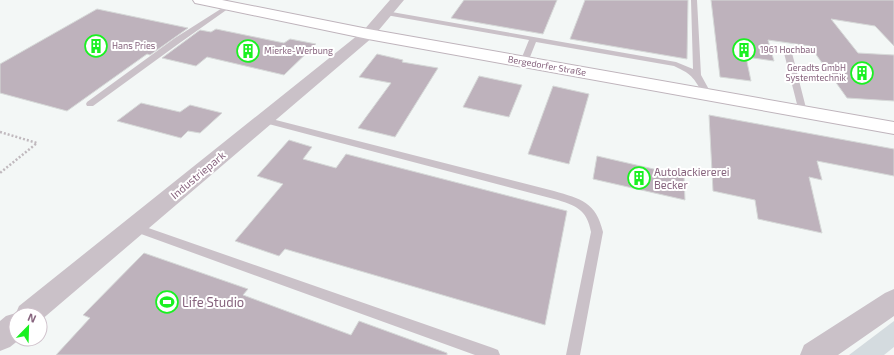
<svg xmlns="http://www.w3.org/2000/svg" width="894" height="355" viewBox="0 0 894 355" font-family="'Exo 2',sans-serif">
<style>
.green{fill:#d4dbdf}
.building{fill:#beb2bc;stroke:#d6d9d8}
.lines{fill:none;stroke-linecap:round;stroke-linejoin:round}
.secondary-casing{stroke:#bfb4bc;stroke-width:2}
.path{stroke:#c0b9be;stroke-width:2.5;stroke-dasharray:2 2;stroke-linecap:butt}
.lane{fill:#cac1c8;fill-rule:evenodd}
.street{fill:#cac1c8;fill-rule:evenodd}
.secondary{fill:#fff;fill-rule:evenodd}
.labels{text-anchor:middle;stroke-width:4;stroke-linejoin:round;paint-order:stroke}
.far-poi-label{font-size:9px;fill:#87647e;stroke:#fff;text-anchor:start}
.far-street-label{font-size:9px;fill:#87647e;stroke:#fff}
.poi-label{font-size:11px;fill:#87647e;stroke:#fff;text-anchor:start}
.street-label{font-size:11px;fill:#87647e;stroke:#fff}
.near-poi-label{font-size:13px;fill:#87647e;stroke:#fff;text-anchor:start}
</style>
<rect width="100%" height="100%" fill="#f3f7f6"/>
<!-- green -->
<path class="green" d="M894,321V347L884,355H849Z"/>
<!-- building -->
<path class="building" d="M464,0H557L543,34L451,18Z
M585,0H688L687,59L570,39Z
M711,0H894V46L875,26L831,19L858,53L894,55V101L847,98L810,46L768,40L774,61L746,57L751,81L720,77Z
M97,9L188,28L150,55L147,54L67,111L0,93V64Z
M216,29L284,43L290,39L316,44L284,75L207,57L196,66L162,58L200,30L211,32Z
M377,54L403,60L402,62L438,68L395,137L358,128L391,83L359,77Z
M479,76L522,85L509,117L463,107Z
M553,86L589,94L569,164L528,154Z
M141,103L180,112L190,105L222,113L200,133L188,131L181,138L117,121Z
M709,115L894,149V176L817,161L822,180L809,177L822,233L758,219L755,200L713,191Z
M289,140L312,147L303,159L336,168L346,154L567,211L545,325L285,249L279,256L235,241L283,184L257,176Z
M597,156L684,176L685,200L593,179Z
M144,253L248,289L243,295L351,335L359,321L447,353V355H56L90,318L83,315Z"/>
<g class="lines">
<!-- secondary casing -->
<g class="secondary-casing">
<path id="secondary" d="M193,0H222L368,29L894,122V134L368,39L200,4L195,3Z"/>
</g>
<!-- path -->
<path class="path" d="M0,132L37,143L0,173"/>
<!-- lane -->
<path class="lane" d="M691,0H697L701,75L712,95L708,98L705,97C694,79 694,75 674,66L536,42L528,62L524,64L520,62L529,40L386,15L383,13L386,11L676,62L693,69Z
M227,5L232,6L181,42L93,106H87L86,104L87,102L175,38Z
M784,47H787L791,49L807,112L806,114L803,115L799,112L783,49Z
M264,117L554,191C581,199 596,202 603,232L580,355H566L591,232C587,209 575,205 554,199L261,122L260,120Z
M134,223L493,348L498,350L500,355H475L130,230L129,227L130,224Z"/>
<!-- street -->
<path class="street" d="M390,0H404L373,37L40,321V315H16V339H20L10,347L0,351V321L6,316L16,313L19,306L363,31Z
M894,289V316L838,355H800L804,345L885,293Z"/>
<!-- secondary -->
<use href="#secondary" class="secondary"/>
</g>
<!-- icons -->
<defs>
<g id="building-ring" transform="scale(1.15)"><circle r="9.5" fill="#fff" stroke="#1af121" stroke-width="1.5"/><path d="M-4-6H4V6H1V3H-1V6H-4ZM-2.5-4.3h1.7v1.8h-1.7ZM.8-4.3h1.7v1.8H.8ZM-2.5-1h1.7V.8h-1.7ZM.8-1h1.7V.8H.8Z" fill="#1af121"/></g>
<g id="stadium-ring" transform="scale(1.15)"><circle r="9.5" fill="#fff" stroke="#1af121" stroke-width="1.5"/><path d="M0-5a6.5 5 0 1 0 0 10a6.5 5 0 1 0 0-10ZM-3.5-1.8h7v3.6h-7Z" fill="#1af121"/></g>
</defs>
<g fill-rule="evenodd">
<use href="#building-ring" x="96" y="46"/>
<use href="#building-ring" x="744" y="50"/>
<use href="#building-ring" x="248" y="51"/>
<use href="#building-ring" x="862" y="73"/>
<use href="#building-ring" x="639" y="178"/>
<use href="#stadium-ring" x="167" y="302"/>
</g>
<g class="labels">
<!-- far-poi labels -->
<g class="far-poi-label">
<text x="112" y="49">Hans Pries</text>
<text x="760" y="53">1961 Hochbau</text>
<text x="264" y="54">Mierke-Werbung</text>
<text x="846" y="71" text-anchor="end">Geradts GmbH<tspan x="846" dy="10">Systemtechnik</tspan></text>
</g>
<!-- far-street labels -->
<g class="far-street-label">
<text transform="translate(547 66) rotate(10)" y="3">Bergedorfer Straße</text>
</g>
<!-- poi labels -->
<g class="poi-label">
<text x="654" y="176">Autolackiererei<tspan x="654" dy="13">Becker</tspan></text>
</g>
<!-- street labels -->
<g class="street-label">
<text transform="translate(198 175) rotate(-40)" y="4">Industriepark</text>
</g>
<!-- near-poi labels -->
<g class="near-poi-label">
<text x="182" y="307">Life Studio</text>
</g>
</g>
<!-- north arrow -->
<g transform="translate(28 327) rotate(23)"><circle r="19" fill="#ffffff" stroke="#cfc1cb"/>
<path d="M0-3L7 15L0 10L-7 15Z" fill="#1af121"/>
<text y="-6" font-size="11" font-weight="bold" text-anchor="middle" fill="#87647e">N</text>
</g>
</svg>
